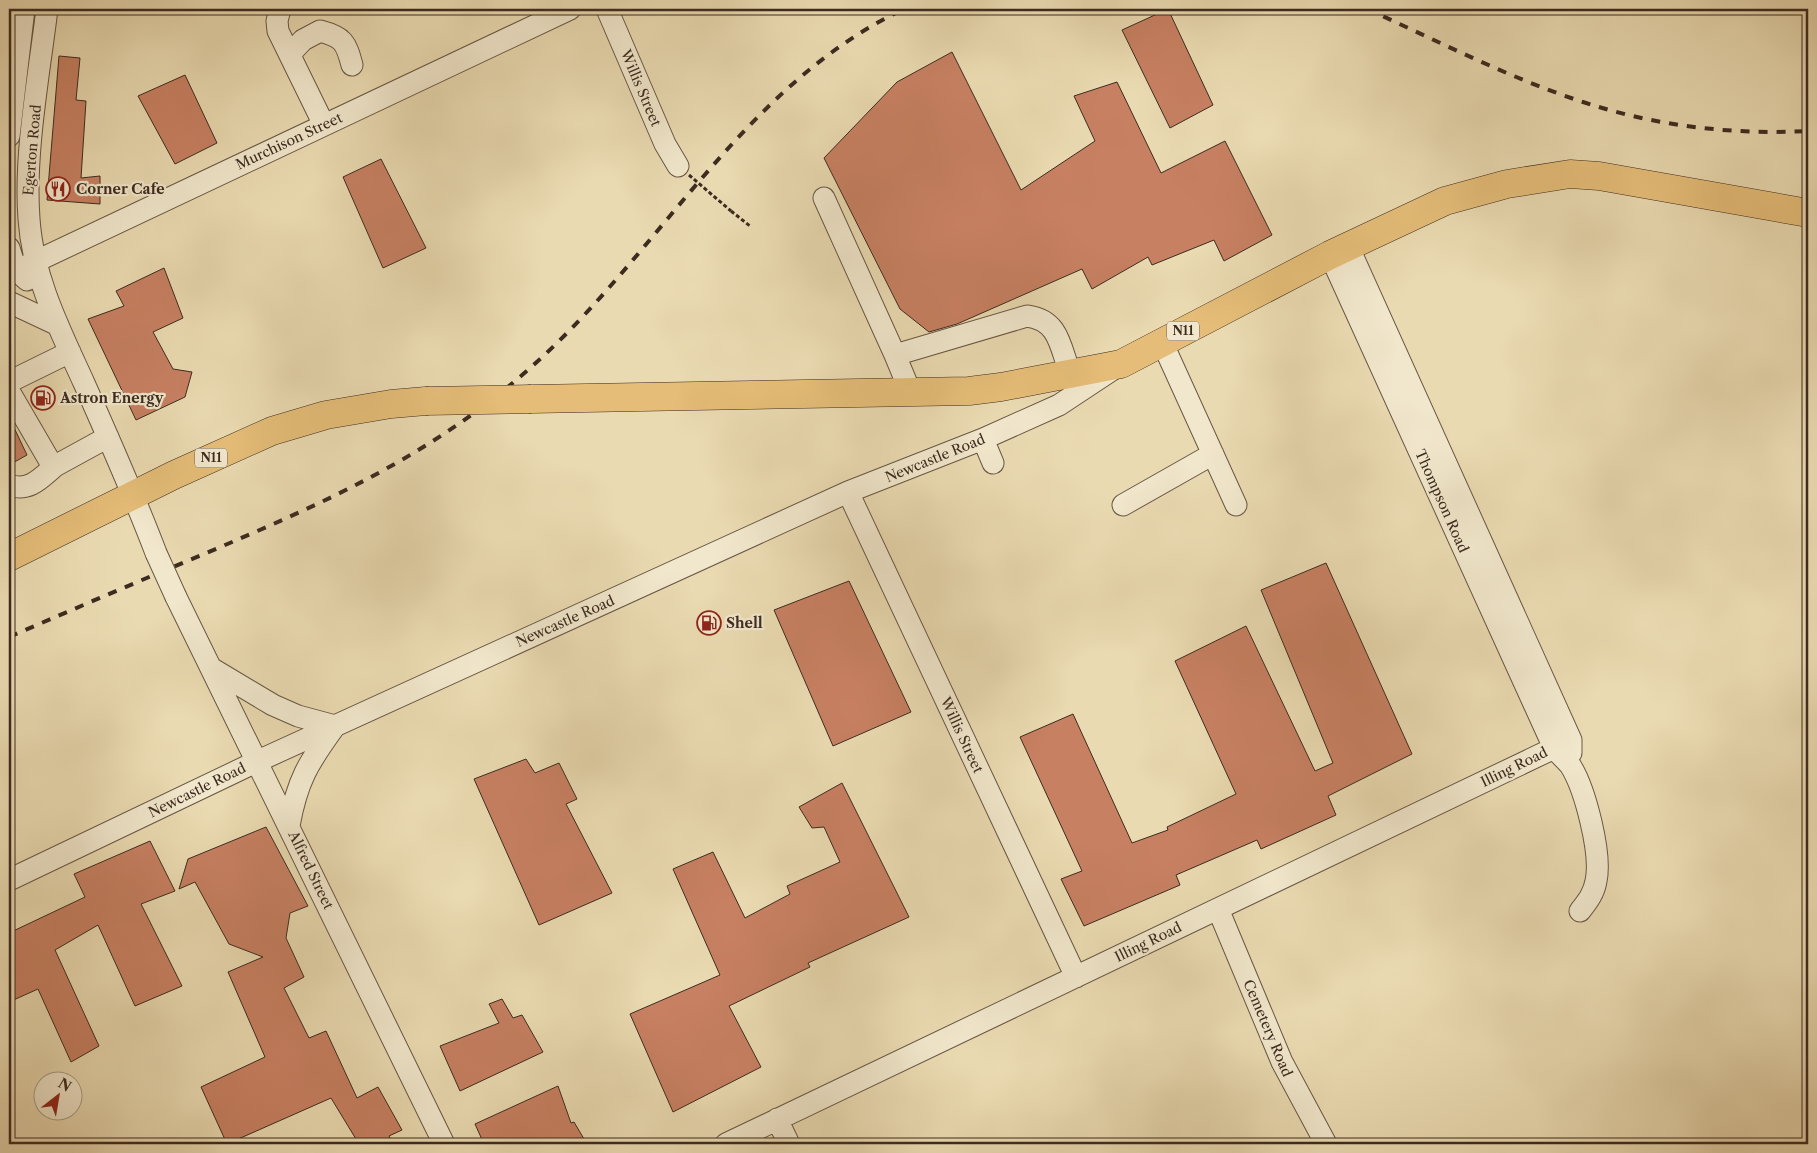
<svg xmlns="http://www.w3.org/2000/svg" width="1817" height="1153" viewBox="0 0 1817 1153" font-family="'Libre Caslon Text',serif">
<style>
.building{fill:#c78062;stroke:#3c2b20}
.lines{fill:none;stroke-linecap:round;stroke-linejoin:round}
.minor-casing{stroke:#685744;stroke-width:23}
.highway-casing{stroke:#3c2b20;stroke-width:29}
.path{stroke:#3c2b20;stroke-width:3;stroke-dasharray:4 2.5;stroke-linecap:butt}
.minor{stroke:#f1e7cc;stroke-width:21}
.highway{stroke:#e5bd78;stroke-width:28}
.rail{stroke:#3c2b20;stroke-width:4;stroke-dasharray:9 9;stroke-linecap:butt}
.minor-bridge-casing{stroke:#685744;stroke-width:23;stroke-linecap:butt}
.highway-bridge-casing{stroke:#3c2b20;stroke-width:29;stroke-linecap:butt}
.path-bridge{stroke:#3c2b20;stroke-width:3;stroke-dasharray:4 2.5;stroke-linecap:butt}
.minor-bridge{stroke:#f1e7cc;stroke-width:21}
.highway-bridge{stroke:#e5bd78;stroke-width:28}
.labels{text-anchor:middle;stroke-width:4.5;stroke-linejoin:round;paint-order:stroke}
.shield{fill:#f1e7cc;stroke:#726354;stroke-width:1}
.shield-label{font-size:12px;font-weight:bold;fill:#3c2b20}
.street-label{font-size:14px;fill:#3c2b20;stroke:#f1e7cc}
.poi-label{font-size:14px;font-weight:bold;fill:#3c2b20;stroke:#f1e7cc;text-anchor:start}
</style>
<rect width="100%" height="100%" fill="#eadab1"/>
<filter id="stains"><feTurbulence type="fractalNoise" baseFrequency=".004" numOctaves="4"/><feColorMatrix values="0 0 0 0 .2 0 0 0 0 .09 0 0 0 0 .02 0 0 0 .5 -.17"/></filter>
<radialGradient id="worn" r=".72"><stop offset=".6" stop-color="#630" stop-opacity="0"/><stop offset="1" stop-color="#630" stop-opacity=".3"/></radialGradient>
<!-- building -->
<path class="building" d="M1168,9L1213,105L1170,128L1122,30Z
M952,52L1021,190L1095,141L1074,96L1117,82L1161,173L1225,141L1272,235L1224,261L1214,240L1152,265L1148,257L1092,289L1082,269L957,324L929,332L900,309L824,158L897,82Z
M59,56L80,58L76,100L86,101L81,178L100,176V204L47,200Z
M185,75L217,143L175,164L138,96Z
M381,159L426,248L383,268L343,177Z
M164,268L183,318L153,332L173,369L192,372L185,397L136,420L88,319L124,306L116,291Z
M9,417L27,455L9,465Z
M1326,563L1412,754L1328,796L1336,815L1261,849L1257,840L1176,875L1180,885L1084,926L1061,879L1082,871L1020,737L1073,714L1132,843L1168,830L1167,827L1236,794L1175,661L1246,626L1315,771L1333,763L1261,590Z
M849,581L911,712L833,746L774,610Z
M526,759L535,773L559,763L577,799L566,804L612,893L539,925L474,779Z
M842,783L909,917L808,963L810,967L729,1006L761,1067L673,1112L630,1014L720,975L673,869L713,852L745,918L790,894L787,886L840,862L824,827L812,828L799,807Z
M266,827L308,906L290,913L286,938L304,977L284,988L309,1038L326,1031L357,1098L378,1087L402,1130L389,1136L394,1144H359L331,1098L227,1144L201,1087L265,1057L228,972L263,957L229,944L195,882L179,889L188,859Z
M150,841L175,891L141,904L182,986L135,1006L98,925L55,950L99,1046L71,1062L38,989L9,1002V933L85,897L74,874Z
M502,999L513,1018L522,1015L543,1052L460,1091L440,1046L499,1023L489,1004Z
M558,1086L571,1123L574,1122L587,1144H484L475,1124Z"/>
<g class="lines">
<!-- minor casing -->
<g class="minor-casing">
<path id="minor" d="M47,9C39,75 24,154 29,219C33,278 60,330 84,383C109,439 134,495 156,553
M280,9L277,21L278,31L324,125
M607,9L665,144L678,166
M290,54L303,40L320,31C343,37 346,42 352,65
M9,136L24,9
M824,198L895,355
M1348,246L1571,740V753
M9,248L16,270L27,280
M1330,255L1554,748C1559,754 1565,759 1570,765C1585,788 1602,854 1596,881C1594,893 1588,901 1580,911
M9,274L570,9
M9,302L58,325
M1162,342L1236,505
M9,382L70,352
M9,391L52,465L55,466L108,437
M910,391L895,355L1027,316C1059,320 1060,346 1070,373
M983,439L993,463
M9,485C29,492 40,479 55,466
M848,492L1076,977
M1123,505L1213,454
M176,597L444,1144
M211,668L273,705L298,716L335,726C308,763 297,781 289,826
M9,880L258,761L848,492L983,439L1059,405L1115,368
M1218,909L1282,1062L1326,1144
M777,1119L789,1144
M726,1144L1571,740"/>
</g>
<!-- highway casing -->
<g class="highway-casing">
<path id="highway" d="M531,399L969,391L1001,387L1121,364L1330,255L1445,201L1507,184L1570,174L1599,176L1808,213
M9,557L174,475L272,431L326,415L391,404L426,401"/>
</g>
<!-- path -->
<path class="path" d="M731,211L750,226"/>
<!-- minor -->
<use href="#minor" class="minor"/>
<!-- highway -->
<use href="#highway" class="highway"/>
<!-- rail -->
<path class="rail" d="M1367,9C1438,41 1509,78 1583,102C1655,126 1733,135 1808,131
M9,637C74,609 139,581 204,554C319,505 418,462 515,381C654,266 737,88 904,9"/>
<!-- minor-bridge casing -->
<g class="minor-bridge-casing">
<path id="minor-bridge" d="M156,553L176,597"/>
</g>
<!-- highway-bridge casing -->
<g class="highway-bridge-casing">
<path id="highway-bridge" d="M426,401L531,399"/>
</g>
<!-- path-bridge -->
<path class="path-bridge" d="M689,175L731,211"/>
<!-- minor-bridge -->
<use href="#minor-bridge" class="minor-bridge"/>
<!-- highway-bridge -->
<use href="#highway-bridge" class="highway-bridge"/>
</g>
<!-- icons -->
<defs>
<g id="restaurant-ring" transform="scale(1.25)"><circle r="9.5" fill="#f1e7cc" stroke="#8f2418" stroke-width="1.5"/><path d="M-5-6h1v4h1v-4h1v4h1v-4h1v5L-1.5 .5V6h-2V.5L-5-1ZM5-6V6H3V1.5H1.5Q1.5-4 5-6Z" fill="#8f2418"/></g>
<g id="fuel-ring" transform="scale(1.25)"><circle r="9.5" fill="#f1e7cc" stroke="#8f2418" stroke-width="1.5"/><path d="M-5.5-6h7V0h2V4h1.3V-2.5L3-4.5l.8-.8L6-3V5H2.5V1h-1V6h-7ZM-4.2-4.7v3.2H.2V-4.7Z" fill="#8f2418"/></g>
</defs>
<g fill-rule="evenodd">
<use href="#restaurant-ring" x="58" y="189"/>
<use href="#fuel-ring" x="43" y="398"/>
<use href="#fuel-ring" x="709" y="623"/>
</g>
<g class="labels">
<!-- shield labels -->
<g class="shield">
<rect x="1167" y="321.5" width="32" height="19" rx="4"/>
<rect x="195" y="448.5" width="32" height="19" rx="4"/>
</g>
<g class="shield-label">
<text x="1183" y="335">N11</text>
<text x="211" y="462">N11</text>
</g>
<!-- street labels -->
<g class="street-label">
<text transform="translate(641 88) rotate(67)" y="5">Willis Street</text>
<text transform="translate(289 141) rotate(-25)" y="5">Murchison Street</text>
<text transform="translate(32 150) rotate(-85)" y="5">Egerton Road</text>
<text transform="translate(935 458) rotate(-22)" y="5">Newcastle Road</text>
<text transform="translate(1442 501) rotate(66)" y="5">Thompson Road</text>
<text transform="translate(565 621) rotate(-24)" y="5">Newcastle Road</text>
<text transform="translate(962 735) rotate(65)" y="5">Willis Street</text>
<text transform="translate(1514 767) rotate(-26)" y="5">Illing Road</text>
<text transform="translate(197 790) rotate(-26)" y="5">Newcastle Road</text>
<text transform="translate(311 870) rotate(64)" y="5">Alfred Street</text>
<text transform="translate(1148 942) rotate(-26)" y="5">Illing Road</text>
<text transform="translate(1268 1028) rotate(67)" y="5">Cemetery Road</text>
</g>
<!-- poi labels -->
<g class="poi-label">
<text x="76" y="194">Corner Cafe</text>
<text x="60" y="403">Astron Energy</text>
<text x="726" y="628">Shell</text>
</g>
</g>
<!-- margin -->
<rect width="1817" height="1153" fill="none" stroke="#eadab1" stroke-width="30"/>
<rect x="10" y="10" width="1797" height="1133" fill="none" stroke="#3c2b20" stroke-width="2.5"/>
<rect x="15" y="15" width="1787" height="1123" fill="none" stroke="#3c2b20"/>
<!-- north arrow -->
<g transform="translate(58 1096) rotate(31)"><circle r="24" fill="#f1e7cc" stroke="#a99c87"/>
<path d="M0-4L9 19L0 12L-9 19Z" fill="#8f2418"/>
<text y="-8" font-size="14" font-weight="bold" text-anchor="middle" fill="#3c2b20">N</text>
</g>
<rect width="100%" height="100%" filter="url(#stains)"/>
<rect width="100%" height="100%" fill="url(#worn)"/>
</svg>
